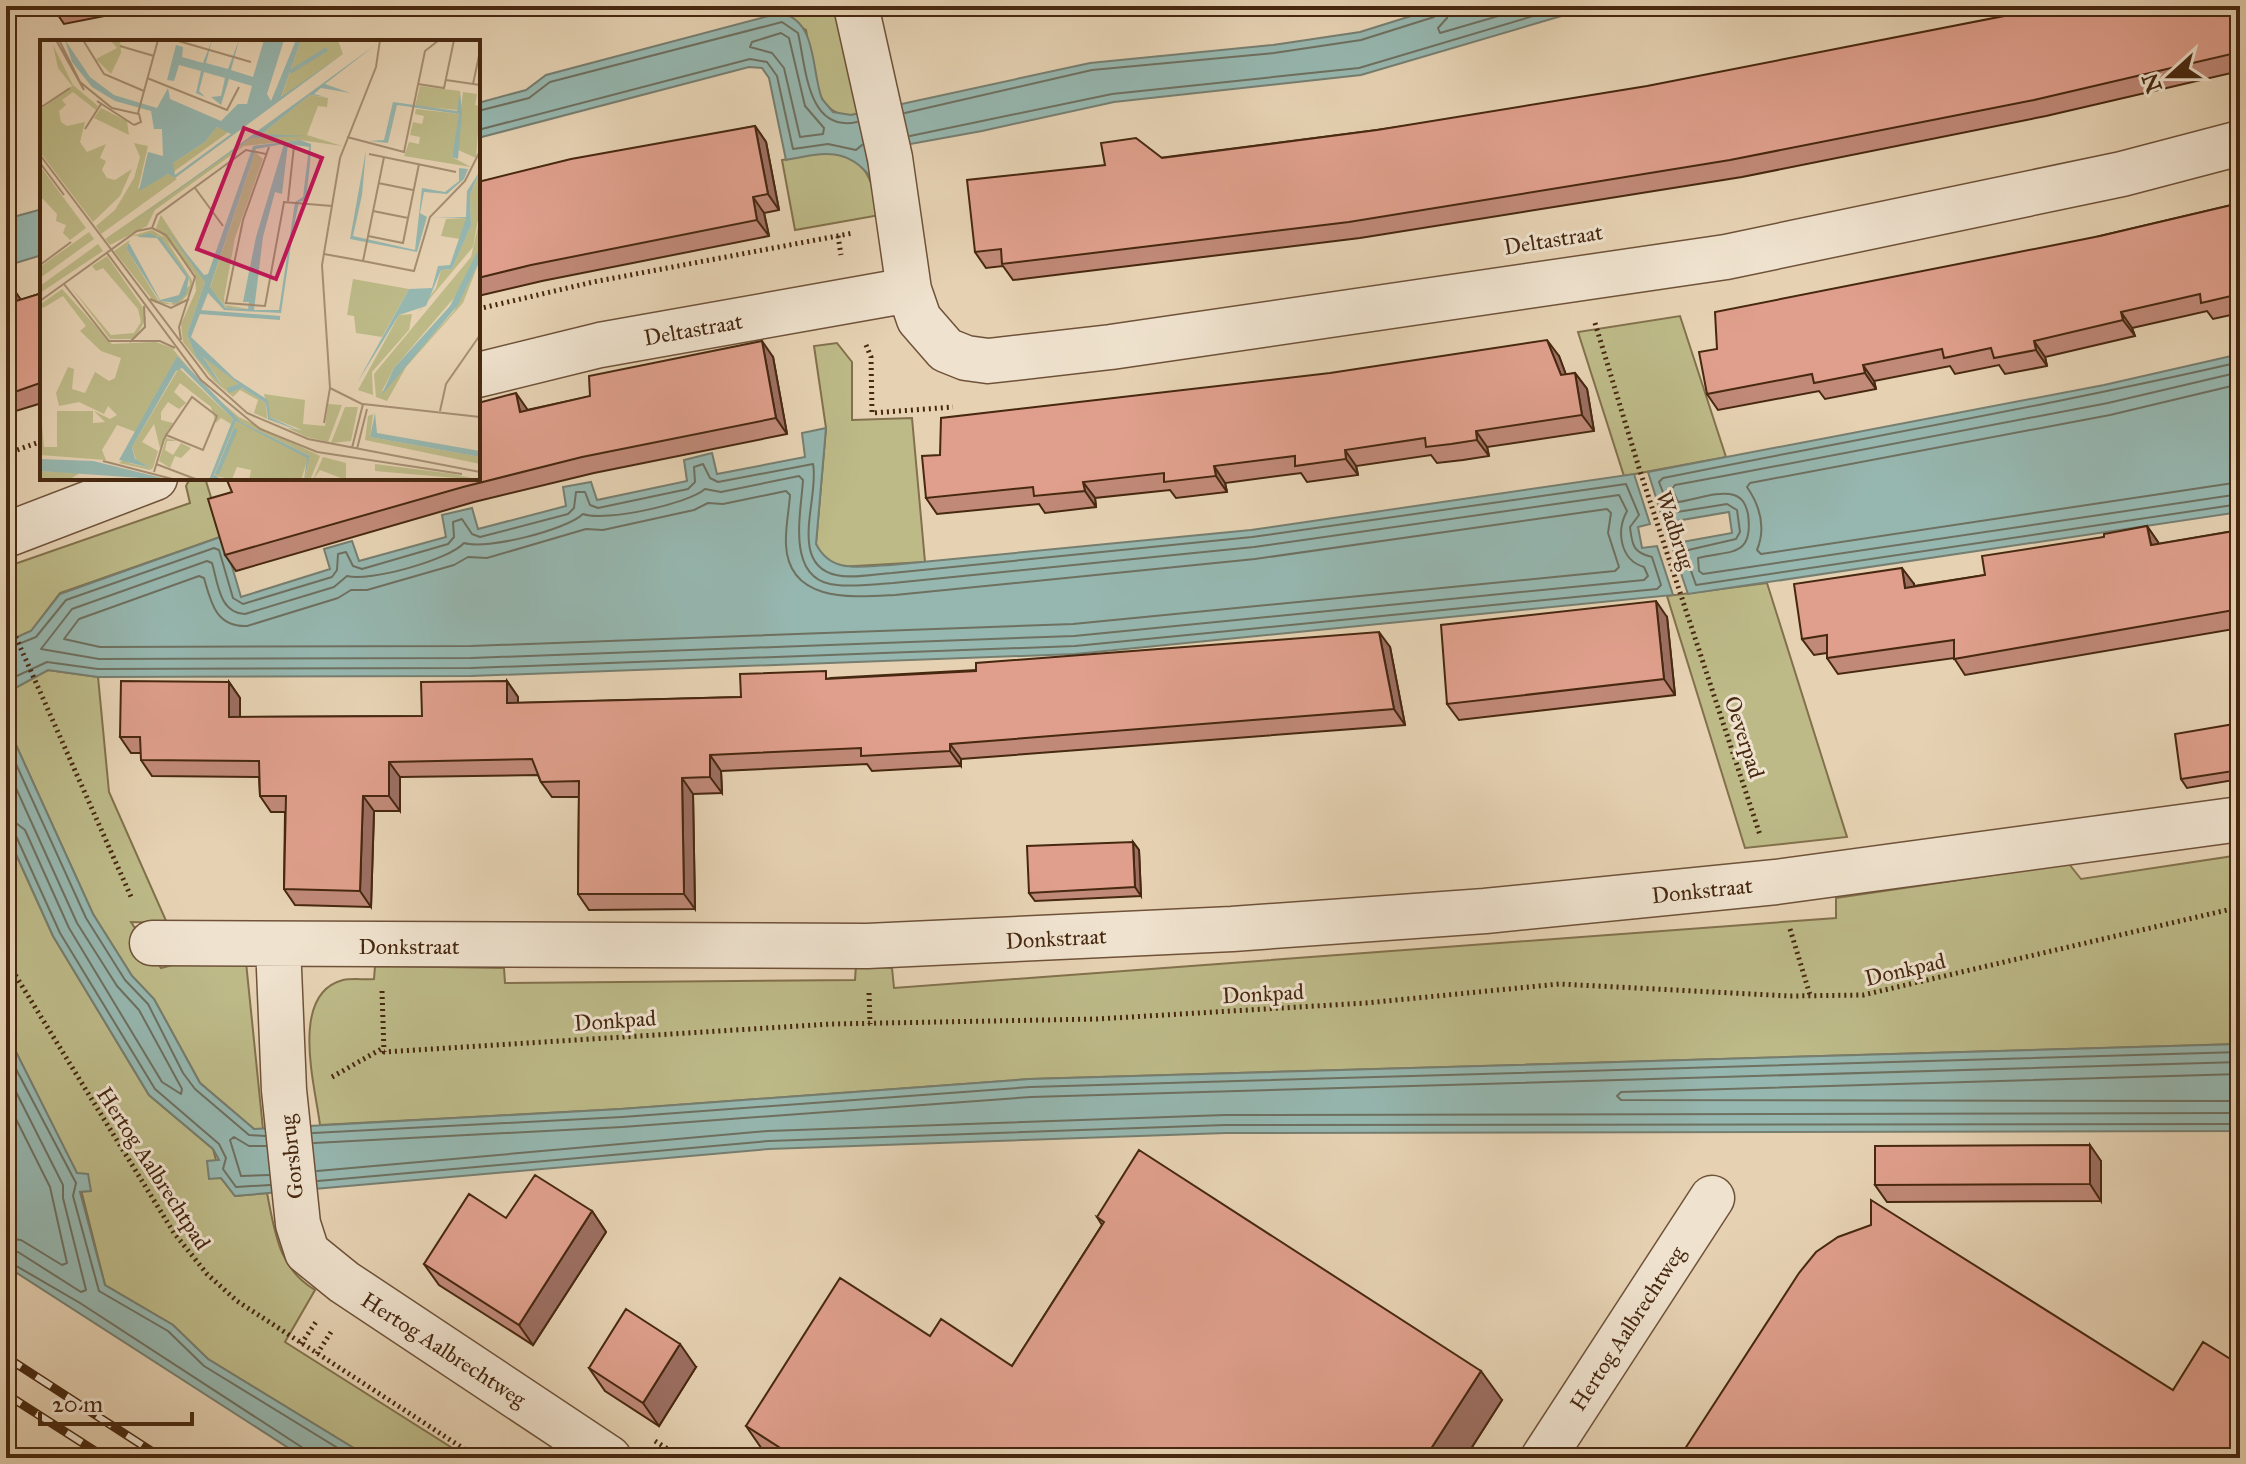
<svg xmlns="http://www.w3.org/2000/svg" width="2246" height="1464" viewBox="0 0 2246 1464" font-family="'IM FELL Great Primer',serif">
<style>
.green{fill:#bdba88;stroke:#82714c;stroke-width:2}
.water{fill:#96b7b0;stroke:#767e70;stroke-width:2}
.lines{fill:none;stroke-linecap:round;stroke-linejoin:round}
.shore{stroke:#6e7060;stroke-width:2}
.minor-casing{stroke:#6f5239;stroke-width:47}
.path{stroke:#472810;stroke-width:5;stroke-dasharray:2 4;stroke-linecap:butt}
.minor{stroke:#efe2ce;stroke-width:44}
.rail-casing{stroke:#472810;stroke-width:9}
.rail{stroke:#efe2ce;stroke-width:6;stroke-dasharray:18;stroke-linecap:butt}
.wall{fill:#c08978;stroke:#472810;stroke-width:2}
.shaded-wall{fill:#9c6f62;stroke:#472810;stroke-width:2}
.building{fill:#df9f8c;stroke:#472810;stroke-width:2}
.labels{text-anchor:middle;stroke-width:6;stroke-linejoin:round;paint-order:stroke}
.street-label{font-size:22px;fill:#472810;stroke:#efe2ce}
.inset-river{fill:none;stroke:#96b7b0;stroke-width:4}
.inset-road{fill:none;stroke:#a68e72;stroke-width:2}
.view{fill:#c2185b;fill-opacity:0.15;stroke:#c2185b;stroke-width:4}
.inset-edge{fill:none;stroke:#472810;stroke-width:4}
</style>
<rect width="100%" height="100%" fill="#e6d2b3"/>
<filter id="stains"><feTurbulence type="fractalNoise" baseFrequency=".0025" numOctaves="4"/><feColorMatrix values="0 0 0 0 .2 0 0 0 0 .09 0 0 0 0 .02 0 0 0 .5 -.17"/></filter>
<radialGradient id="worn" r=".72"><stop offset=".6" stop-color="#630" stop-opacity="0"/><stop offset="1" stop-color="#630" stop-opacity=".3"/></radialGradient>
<!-- green -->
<path class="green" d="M761,6H836L858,114C812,124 812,61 806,30L780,13L765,19Z
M827,152C868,156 871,180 880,215L795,230L782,160Z
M1680,316L1726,457L1624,476L1578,332Z
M837,343L852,362V420L912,418L925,562L838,567L823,559L816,544L826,428L814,346Z
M190,478H205L223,536L60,593L31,631L6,642V567L190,503L186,486Z
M1767,583L1847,837L1745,848L1667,596Z
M48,670L98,677L109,792L167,923L131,922L161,968L194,959L246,962L263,1129H254L200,1083L154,999L132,976L93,914L6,723V693Z
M6,832L53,936L149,1095L213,1149L221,1178L235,1196L267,1193C275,1232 278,1268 315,1290L285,1342L468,1458H370L208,1359L173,1325L105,1285L77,1174L6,1032Z
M2240,855V1044L1030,1079L621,1109L320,1125C315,1085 289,994 343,980C353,978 365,980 374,979L375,966L504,968L505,983L855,980L856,965L892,968L894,988L1836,918V898L2069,864L2081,879Z"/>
<!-- water -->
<path class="water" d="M1443,6H1608L1575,12L1361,75L1114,102L982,131L866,152L871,178C847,146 821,153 786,160L769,78L762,68L749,67L478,138V103L526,90L546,75L780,13C818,20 811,71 822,99L833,112L851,115L1090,63L1273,45L1360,32Z
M42,209V255L6,266V219Z
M2240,354V512L1688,594L1671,544L1732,533L1729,512L1664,523L1648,472L2104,385Z
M826,428L816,544C832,575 861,566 891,565L1251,530L1634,474L1650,524L1638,527L1642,548L1657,546L1673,595L1075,654L471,676L98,677L48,670L6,693V642L31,631L60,594L223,536L241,597L330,569L324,549L352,541L359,561L446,537L442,515L472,508L478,529L566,506L563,487L591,482L597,500L687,481L684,460L712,453L717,474L805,457L802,433Z
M6,723L93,914L132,976L154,999L200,1083L254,1129L621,1109L1030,1079L2240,1044V1131L1226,1133L769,1149L235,1196L221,1178L209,1179L207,1161L219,1160L213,1149L149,1095L53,936L6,832Z
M6,1032L77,1173L88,1174L91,1191L80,1192L105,1285L173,1325L208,1359L370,1458H304L6,1266Z"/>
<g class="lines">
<!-- shore -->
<path class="shore" d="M1450,6L1447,18L1438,28L1440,33L1533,6
M781,33L789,38L805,106L824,128L823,134L800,137L784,68L772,53L750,47L752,42Z
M478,111L529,98L550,82L782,22L798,33C806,67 807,133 857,122
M905,113L1092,70L1274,53L1361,40L1434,17L1440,6
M478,130L750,59L767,62L777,76L793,149L828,144L856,150L862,145
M910,136L1112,94L1359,68L1567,6
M2240,362C2049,406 1855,439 1663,478L1659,482L1671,513L1727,504L1737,510L1740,532L1736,539L1684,551L1696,585L2240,504
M2240,372L2108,403L1729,475L1675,485L1672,489L1678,502C1694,500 1719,490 1734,495C1743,498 1746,505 1748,514C1754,558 1730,550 1698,558L1699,571L1703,574L2240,494
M2240,384L2110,415L1750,483L1747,487C1760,506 1766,528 1757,550L1761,554L2240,482
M799,476L803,480C801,514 785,581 837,585C855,587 875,584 893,583L1254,547L1619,495L1627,511C1616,531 1620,560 1644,567L1648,576L1644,580L1074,636L471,658L99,659L41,649L72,609L207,561L212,563C218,583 219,613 245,614L334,587L347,576C369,582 449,560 464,543C487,550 566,530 583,514C605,522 688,504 705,489L721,492Z
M786,491L790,495C789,511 785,529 786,545C789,604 855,597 895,595L1255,559L1607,509L1611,513L1608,533L1619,567L1615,571L1073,624L471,646L100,647L64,639L79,619L199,576L204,578C211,603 216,627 247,626L338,598L351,590H367L454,565L468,557L487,558L586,529L603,530L694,510L708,503L723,504Z
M6,649L36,637L66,600L214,548L219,550L233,598L243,604L332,577L337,570L338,554L346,552L353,566L362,569L448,544L454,537L453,522L462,519L472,534L480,537L568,514L574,508L576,492H585L590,505L598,508L688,489L695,482L694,467L703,464L710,478L718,482L813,464C820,496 787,564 836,575C853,579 875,574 892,573L1252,537L1626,484L1639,515L1630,527C1632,546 1634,553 1652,557L1661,585L1657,589L1075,646L471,668L98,669L47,662L6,681
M6,742L86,918L125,980L148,1004L183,1073L195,1089L249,1135L265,1136
M6,766L77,923L117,986L139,1010L182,1089L181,1094L162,1082L69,928L25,830L16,823L6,821
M6,831L16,836L60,933L155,1089L219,1144L226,1158L223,1169L236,1187L270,1185
M6,1050L76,1183L73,1196L99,1291L168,1331L204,1366L354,1458
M6,1072L63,1185V1198L86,1290L81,1292L18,1252L6,1250
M2240,1074L1621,1092L1617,1096L1621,1100L2240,1101
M6,1099L50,1187L67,1263L62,1265L21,1240L6,1238
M313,1133L622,1117L1030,1087L2240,1052
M314,1143L622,1127L1031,1097L2240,1062
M266,1146H249L234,1137L230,1140L241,1176L269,1175
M317,1171L768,1131L1225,1115L2240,1113
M318,1181L769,1141L1225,1125L2240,1124
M6,1260L80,1303L303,1448L307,1458"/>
<!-- minor casing -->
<g class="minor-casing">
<path id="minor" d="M856,6L890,158L909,290L919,319L946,350L966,358L988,361L1111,347L1726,257L2122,174L2240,143
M478,375L600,345L909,290
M6,535L155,478
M152,943L867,946L1232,929L1485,911L1776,882L2240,819
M278,945L284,1090L298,1224L307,1252L344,1282L609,1458
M1543,1458L1712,1198"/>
</g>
<!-- path -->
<path class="path" d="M838,236L841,255
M478,309L593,282L853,233
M1595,323L1639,468L1760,835
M866,345L871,357L872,413L953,407
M6,454L42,441
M6,615L132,899
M1790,929L1810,995
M6,960L174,1233L207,1274L237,1301L478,1458
M382,991L384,1052L832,1024L1097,1019L1366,1003L1559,984L1790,996L1863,995L2240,907
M869,993L870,1024
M332,1077L383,1048
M301,1344L316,1322
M317,1354L331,1332
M655,1441L682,1458"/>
<!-- minor -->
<use href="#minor" class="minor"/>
<!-- rail casing -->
<g class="rail-casing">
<path id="rail" d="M6,1357L162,1458
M6,1394L106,1458"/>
</g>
<!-- rail -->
<use href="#rail" class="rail"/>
</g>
<!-- wall -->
<path class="wall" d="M52,6H124L125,12L64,24Z
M274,6H304L278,11Z
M2240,6V71L2046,116L1742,177L1360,238L1013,280L1003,266L986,268L975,252L1105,165L1377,130Z
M755,126L766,142L779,210L764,213L769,236L542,281L478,296V182Z
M2240,203V313L2213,319L2207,311L2132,328L2135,336L2045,357L2047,366L2005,374L1999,365L1955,374L1950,366L1874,381L1876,389L1825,399L1819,391L1718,410L1707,394L1717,349L2100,236Z
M12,287L21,300L42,293V403L6,414V289Z
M1559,356L1566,375L1575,373L1587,389L1594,431L1487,447L1489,456L1463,460L1437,463L1431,455L1356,466L1358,475L1307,482L1301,473L1225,483L1227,492L1176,498L1170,490L1095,498L1096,507L1045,513L1039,504L937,514L926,498Z
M773,357L787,434L594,473L474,502L236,571L225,555L527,410Z
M2147,526L2159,544L2240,530V628L1965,675L1954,658L1838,674L1827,658V653L1814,655L1802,639L1914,584V586L1985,575L2104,537Z
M1667,617L1675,695L1459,720L1447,704Z
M1390,647L1405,725L961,759V766L872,771L867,764L721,771L722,793L693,794L695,909L589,910L578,894L579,797H552L541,782L538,775L400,777V811H374L371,907L295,905L284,889L285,812H271L260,796L259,777L152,776L141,760V753H131L120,737L229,682L240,698V717L422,716L507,681L518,697V703L741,697L831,678Z
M2240,723V779L2187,788L2181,779Z
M1133,842L1139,850L1141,896L1035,901L1029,893Z
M2101,1161V1201L1887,1202L1875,1185Z
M592,1211L606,1232L533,1345L439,1285L424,1264L506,1218Z
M1097,1217L1502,1400L1465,1458H771L766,1455L746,1426L930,1336L1012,1366L1102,1225Z
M696,1367L659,1426L605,1391L589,1368Z"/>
<!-- shaded-wall -->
<path class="shaded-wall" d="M755,126L766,142L779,210L768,194Z
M753,197L764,213L769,236L757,220Z
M12,287L23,303L16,301Z
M2121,312L2132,328L2135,336L2123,320Z
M1547,340L1559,356L1572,391L1561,375Z
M762,341L773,357L787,434L776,418Z
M2034,341L2045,357L2047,366L2036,350Z
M1863,365L1874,381L1876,389L1865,373Z
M1575,373L1587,389L1594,431L1582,415Z
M516,393L527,409L531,427L520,412Z
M1476,431L1487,447L1489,456L1477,440Z
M1345,450L1356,466L1358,475L1346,459Z
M1214,466L1225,483L1227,492L1216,476Z
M1083,482L1095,498L1096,507L1085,491Z
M2147,526L2158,542L2162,561L2151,545Z
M1902,568L1914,584L1916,604L1905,588Z
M1656,601L1667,617L1675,695L1664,679Z
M1379,632L1390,647L1405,725L1394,709Z
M507,681L518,697V719L507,703Z
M229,682L240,698V733L229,717Z
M950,744L961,759V766L950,751Z
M710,755L721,771L722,793L710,777Z
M389,762L400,777V811L389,796Z
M682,778L693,794L695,909L684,894Z
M363,796L374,811L371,907L360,891Z
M1133,842L1139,850L1141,896L1135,887Z
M2090,1145L2101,1161V1201L2090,1184Z
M592,1211L606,1232L533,1345L519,1325Z
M680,1344L696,1367L659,1426L643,1403Z
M1481,1371L1502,1400L1465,1458H1425Z"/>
<!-- building -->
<path class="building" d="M2055,6H2240V52L2034,100L1730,160L1349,222L1002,264L1001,249L975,252L967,180L1105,165L1101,143L1136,138L1162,158L1377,130L1647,86Z
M755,126L768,194L753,197L757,220L531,265L478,278V182L571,159Z
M2240,203V294L2201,303L2200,294L2121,312L2123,320L2034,341L2036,350L1994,358L1991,348L1944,358L1942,349L1863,365L1865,373L1814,383L1812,374L1707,394L1699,352L1717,349L1715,312L2100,236Z
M12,287L16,301L42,293V389L40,383L6,395V289Z
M1547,340L1561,375L1575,373L1582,415L1476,431L1477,440L1451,444L1426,447L1425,438L1345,450L1346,459L1295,466V456L1214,466L1216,476L1164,482V473L1083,482L1085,491L1034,496L1033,487L926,498L922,456L940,455L941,418L1330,373Z
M762,341L776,418L582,457L463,487L225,555L208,499L232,492L226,478H478V403L516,393L520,412L590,396L589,376Z
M2147,526L2151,545L2240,530V609L1954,659V640L1827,658V635L1802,639L1794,584L1902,568L1905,588L1985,575L1982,556L2104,537V534Z
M1656,601L1664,679L1447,704L1441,625Z
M1379,632L1394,709L950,744V751L861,756V748L710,755V777L682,778L684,894H578L579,781L541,782L532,759L389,762V796H363L360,891L284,889L286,796H260L259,761L141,760L140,737H120L121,681L229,682V717L422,716L421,682L507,681V703L741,697L740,674L826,671V679L976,671V663Z
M2240,723V770L2181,779L2175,734Z
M1133,842L1135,887L1029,893L1027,846Z
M2090,1145V1184L1875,1185V1146Z
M1139,1150L1481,1371L1425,1458H796L746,1426L840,1278L930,1336L941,1319L1012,1366L1104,1222L1097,1217Z
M535,1175L592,1211L519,1325L424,1264L469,1194L506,1218Z
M1871,1200L2173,1390L2203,1342L2240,1365V1458H1679L1799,1273L1816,1252L1838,1237L1871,1225Z
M626,1309L680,1344L643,1403L589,1368Z"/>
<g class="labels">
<!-- street labels -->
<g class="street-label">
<text transform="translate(1553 239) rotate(-9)" y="8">Deltastraat</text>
<text transform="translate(693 329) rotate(-10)" y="8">Deltastraat</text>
<text transform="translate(1676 530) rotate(72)" y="8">Wadbrug</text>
<text transform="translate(1745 737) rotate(72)" y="8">Oeverpad</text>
<text transform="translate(1702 890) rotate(-6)" y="8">Donkstraat</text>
<text transform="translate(1056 938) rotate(-3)" y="8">Donkstraat</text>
<text x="409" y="954">Donkstraat</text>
<text transform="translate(1905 969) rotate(-13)" y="8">Donkpad</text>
<text transform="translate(1263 993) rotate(-3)" y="8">Donkpad</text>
<text transform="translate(615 1020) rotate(-4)" y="8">Donkpad</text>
<text transform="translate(291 1157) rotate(-96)" y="8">Gorsbrug</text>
<text transform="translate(154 1168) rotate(57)" y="8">Hertog Aalbrechtpad</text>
<text transform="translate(1627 1328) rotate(-57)" y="8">Hertog Aalbrechtweg</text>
<text transform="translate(444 1349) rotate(33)" y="8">Hertog Aalbrechtweg</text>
</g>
</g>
<!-- overview -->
<g transform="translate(40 40)">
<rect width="440" height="440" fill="#e6d2b3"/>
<path d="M70,0H80L81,13L71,34L56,19L77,8ZM261,0H298L303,14L241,58ZM13,5L33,45L58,66L56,70L33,52L22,60L26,65L19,71L21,82L27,86L45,82L40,102L47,112L66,104L60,118L66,121L62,130L67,138L75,140L92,129L80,156L53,182L0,112V70L32,46L18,28ZM380,46L420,51L418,70L375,66ZM423,52L437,54L435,65L440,66L436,118L416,109ZM270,55L288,58L287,67L278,66L267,95L302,106L260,100L204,106L115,170L107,186L70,205L65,199L211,98L247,96L222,94ZM61,68L87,81L89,95L54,78ZM376,69L420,74L412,117L431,127L364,116L369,102L379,104L380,97L370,95L373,82L382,84L384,76L375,74ZM177,87L190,91L132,133L133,123L165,102ZM94,103L108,106L98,149L128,134L137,139L61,194L56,186L75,170L94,138L100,117ZM215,112L223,119L195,198L184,258L185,265L209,269L187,268L170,248ZM0,126L46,188L30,200L23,193L26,185L16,181L17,174L1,157ZM438,137L440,169L433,207L376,275L396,248L401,230L412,229L431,186L430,155ZM121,175L165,242L147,294L156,317L183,346L163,317L200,344L189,352L202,348L226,363L227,378L247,388L262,390L230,377L224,354L265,360L263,384L285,386L288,364L302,365L288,402L267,397L214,373L218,360L200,350L193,357L174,341L143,302L141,284L156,251L155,234L116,188ZM426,178L420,199L401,196L406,179ZM440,178V206L419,252L354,328L341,353L414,271L440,220L423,263L366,327L347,361L336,357L334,334L431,217ZM112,190L125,198L152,240V250L138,265L115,263L74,211L90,200L86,208L118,260L131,264L150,245L149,237L118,196H92ZM49,192L54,199L0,238V227ZM58,204L63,211L0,253V246ZM67,216L102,266L106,279L94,299H70L31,247L71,295L94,293L101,282L98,269L63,228L56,231L52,226ZM313,239L369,249L342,297L316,293L314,276L307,275ZM22,249L72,304L116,302L132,308L166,349L199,377L280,416L270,440H264L270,416L201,382L167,352L137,316L96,392L77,385L62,410L66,420L0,415V362L4,407H17V371H53V383L65,382L54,371L70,379L77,375L68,366L64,374L39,362L19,366L16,353L28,327L34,329L32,349L45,353L55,332L69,341L75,338L81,318L61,311L40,291L46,286L23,256L3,268L1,264ZM372,274L369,290L332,332L333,355L318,350L359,275ZM139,328L193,379L191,384L181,378L176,383L171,367L140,343L134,352L146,363L139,369L128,362L121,372V380L133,383L120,408L114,384L102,402L118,411L113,428L110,430L79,423L86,418L89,423L111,428L96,420L92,407ZM305,367H318L311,401L291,403ZM341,371L333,374L330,397L440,417V424L325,400L328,376ZM196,381L268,418L261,440H209L211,430L197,427L192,439L174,436ZM126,398L137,401H127L125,410L133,415L141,403L151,408L141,418L135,416L130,428L119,421ZM283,417L306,423V440L280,430L273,440ZM335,424L414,434L440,440L335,431ZM0,431L40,433L32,438L66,440H0Z" fill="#bdba88"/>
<path d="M25,0L50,37L74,55L117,68L128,48L130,59L181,81L198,64H207L212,46L189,39L181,65L171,57L181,56L185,38L164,32L159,51L165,57L156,53L161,31L139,25L134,41L127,40L136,5L143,7L142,17L163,23L172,0L166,23L188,29L199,0L191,30L213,37L224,0H244L227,54L231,61L256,0H261L241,57L303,14L135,138L128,134L99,151L108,112L123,116L122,89H114L111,71L75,61L52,47L32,22ZM177,87L191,94L135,135L133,123L165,102ZM338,3L285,44L310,53L281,48L274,54L286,57L270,55L222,94L268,96L211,98L78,193ZM420,51L422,73L418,119L412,117L419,74L357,65L348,103L329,101L344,100L353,62L417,71ZM260,100L271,104L270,124L266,160L259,162L253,191L241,273L184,270L168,253L151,297L194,338L228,360L230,377L262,392L228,379L226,363L202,348L189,353L187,348L199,344L163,317L183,347L156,317L147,294L165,242L121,182L164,235L168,234L213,106ZM244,104L216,197L203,262H209L208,269L186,268L170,247L216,109ZM248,104L269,107L263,157L255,162L239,270H214L223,197L235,152L242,154ZM326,110L322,155L313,196L375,210L382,148L405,152L419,141V128L428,129L424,139L407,154L384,152L380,173L387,177L377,212L310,199ZM440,131L430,155L431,186L412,229L401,230L386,266L359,275L317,343L369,249L392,248L398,226L410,225L426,178H391L426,177L427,151ZM109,193L121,198L149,237L146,254L137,263L120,261L86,208L89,203L120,260L139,255L146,237L117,198L97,197ZM440,206V220L418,265L341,356L354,328L410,266ZM137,316L201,382L270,416L264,440L267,418L196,381L174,435L183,440H169L193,379L142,328L136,331L92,407L95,419L111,428L79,420ZM335,373L337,393L440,411V417L330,397ZM0,419L53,421L130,440L0,431Z" fill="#96b7b0" fill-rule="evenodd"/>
<path class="inset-river" d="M250,32L287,9M160,272L240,278M177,434L196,389"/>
<path class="inset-road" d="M16,0L44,50M19,0L40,42L72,68L99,74L101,82L94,85M43,0L64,34L104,51M135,0L211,22M80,6L114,16M107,38L187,70L199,47M406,40L440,45M378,44L404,48L414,0M433,44L440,11M57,61L94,85M0,68L30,48M98,73L118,0M45,89L61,64M307,97L364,112L385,11L399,0M229,107L203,180L186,263L225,266L244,162L292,166M329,114L416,132M0,115L168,338L207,373L268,399L440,432M0,123L24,155M338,143L373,150M155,148L183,186M248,161L254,106M333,171L368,178M112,188L117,175L206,110L226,114M112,188L126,195L155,237L139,287L141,300M328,196L363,203L379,124M67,213L161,340L220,389L277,412L422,434M284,214L323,221L344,117M323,221L374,231L390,177L425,141L440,111M0,225L31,202M24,244L69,301H120L135,308M110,259L131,268L149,259M0,261L97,191L112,188M90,302L105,287L104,266M290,348L324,365M323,364L440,377M400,371L406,344L440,295M284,383L290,348L282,225L300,118L336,27L340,0M312,408L323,364M317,409L327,369M63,421L136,440M116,424L158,440M114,432L124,399L125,398L126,395L129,391L152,357L177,376L163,410L126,395"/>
<path class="view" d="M204,88L282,118L236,239L157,209Z"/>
<rect width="440" height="440" class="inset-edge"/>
</g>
<!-- margin -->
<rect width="2246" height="1464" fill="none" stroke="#e6d2b3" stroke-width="32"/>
<rect x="8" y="8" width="2230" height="1448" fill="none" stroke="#472810" stroke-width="4"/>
<rect x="16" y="16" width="2214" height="1432" fill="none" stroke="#472810" stroke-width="2"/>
<!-- north arrow -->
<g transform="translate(2170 76) rotate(249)" stroke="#efe2ce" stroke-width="6" paint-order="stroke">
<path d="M0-6L14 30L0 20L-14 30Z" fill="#472810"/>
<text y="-12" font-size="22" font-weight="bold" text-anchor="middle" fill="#472810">N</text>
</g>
<!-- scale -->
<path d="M40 1412v12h152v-12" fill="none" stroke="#472810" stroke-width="4"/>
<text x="52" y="1412" font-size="24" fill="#472810" stroke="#efe2ce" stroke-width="6" paint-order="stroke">20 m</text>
<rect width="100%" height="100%" filter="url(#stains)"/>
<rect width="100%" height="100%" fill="url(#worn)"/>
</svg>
